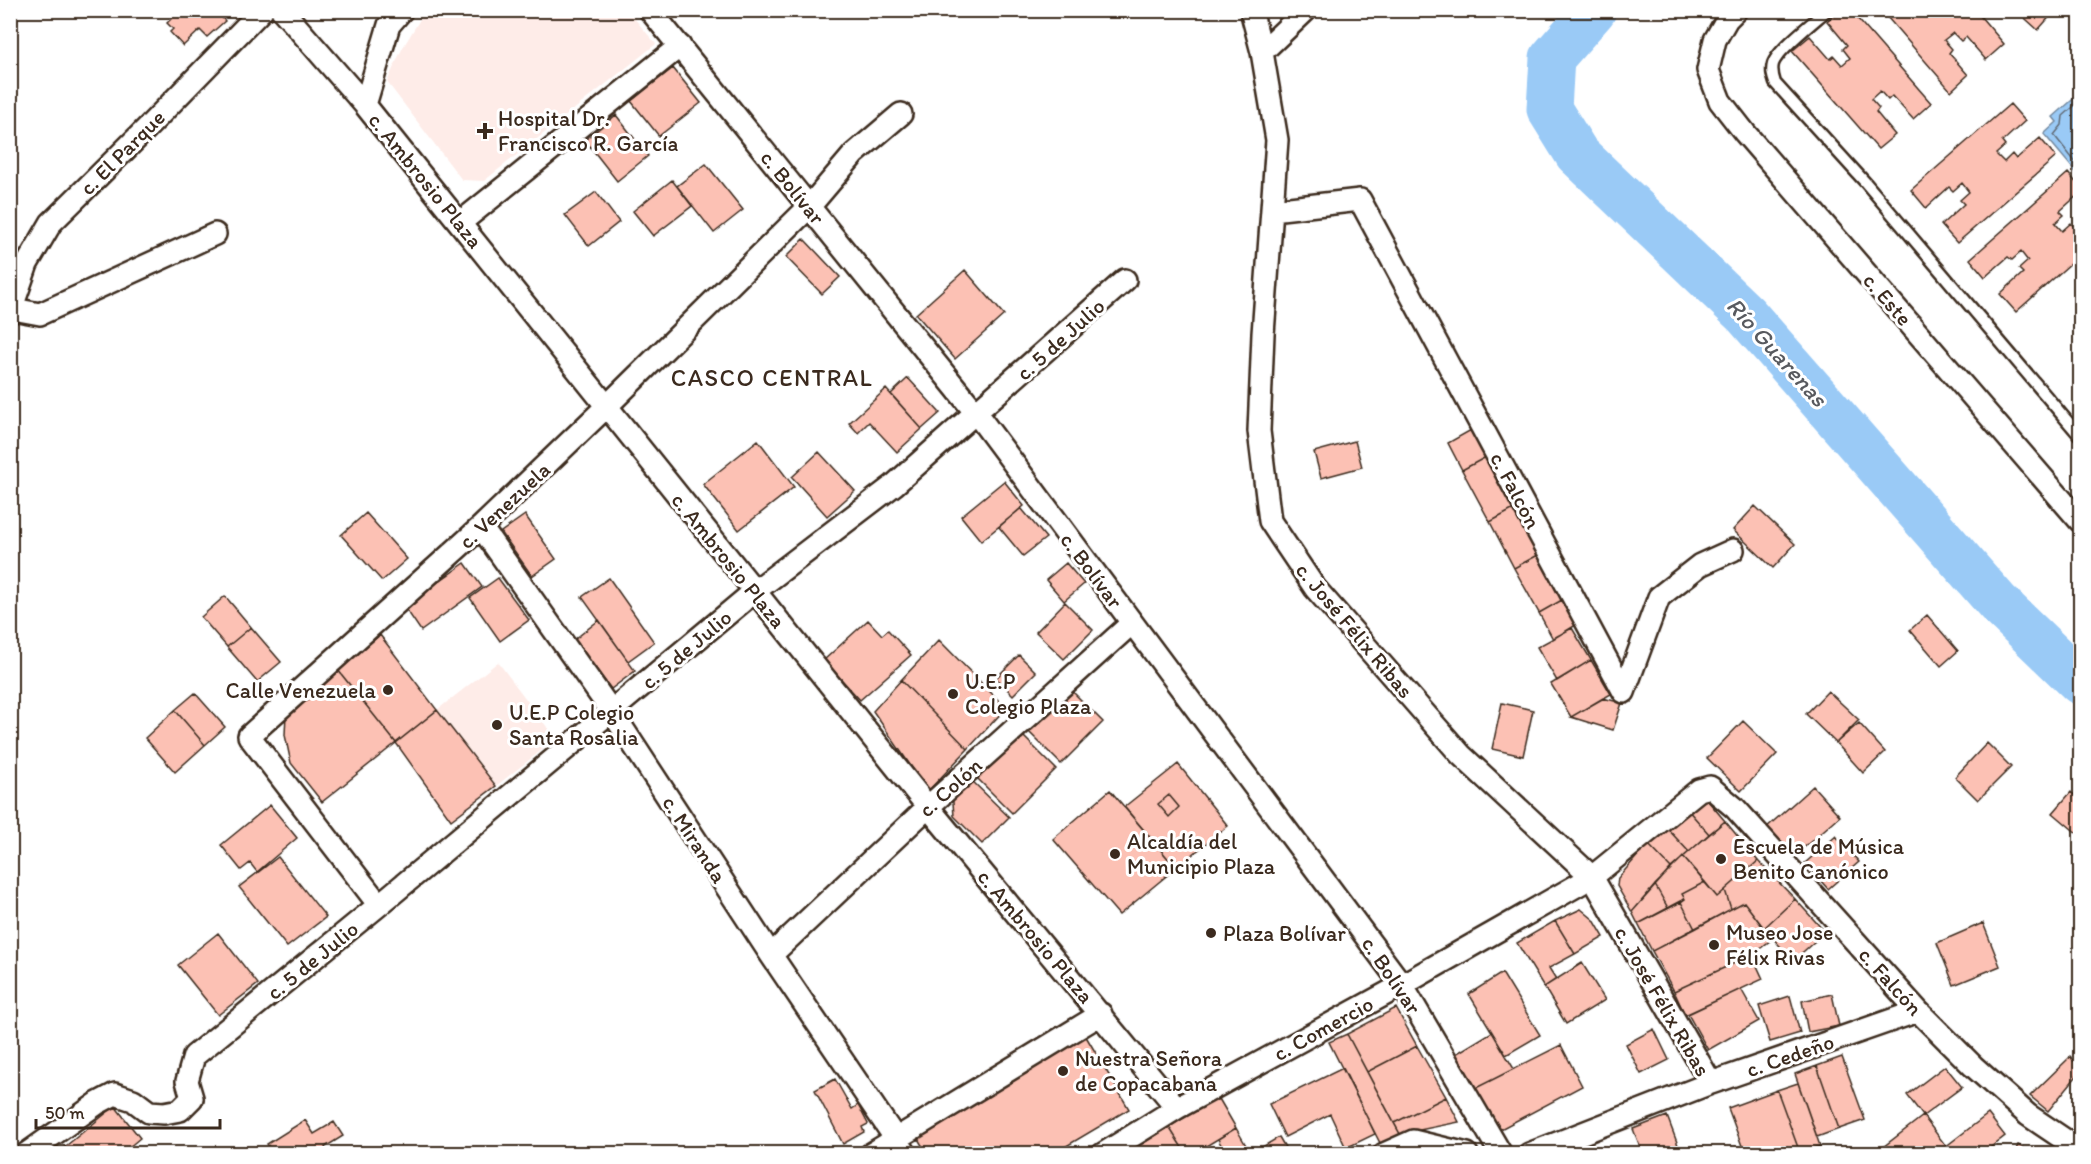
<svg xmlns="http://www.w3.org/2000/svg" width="2091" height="1164" viewBox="0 0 2091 1164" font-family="Itim,sans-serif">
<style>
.built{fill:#feece8}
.water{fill:#9acaf6;stroke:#748aa0;stroke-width:1.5}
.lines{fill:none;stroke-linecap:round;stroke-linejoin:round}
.shore{stroke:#616a74;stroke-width:1.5}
.river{stroke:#9acaf6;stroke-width:45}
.building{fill:#fcc1b4;stroke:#3b2a1e;stroke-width:1.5;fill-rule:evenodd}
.lane-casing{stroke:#3b2a1e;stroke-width:15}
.street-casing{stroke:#3b2a1e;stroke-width:26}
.lane{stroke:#fff;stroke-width:10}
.street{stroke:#fff;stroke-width:21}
.poi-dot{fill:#3b2a1e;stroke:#fff;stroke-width:2}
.labels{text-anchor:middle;stroke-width:6;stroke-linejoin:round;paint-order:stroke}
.poi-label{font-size:22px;fill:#3b2a1e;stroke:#fff;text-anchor:start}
.street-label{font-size:22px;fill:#3b2a1e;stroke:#fff}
.water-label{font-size:24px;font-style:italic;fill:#585a5f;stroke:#fff}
.neighbourhood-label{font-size:24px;letter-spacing:1.5px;fill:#3b2a1e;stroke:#fff}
</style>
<rect width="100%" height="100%" fill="#fff"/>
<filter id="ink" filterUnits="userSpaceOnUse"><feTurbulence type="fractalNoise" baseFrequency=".0167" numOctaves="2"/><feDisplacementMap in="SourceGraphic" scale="12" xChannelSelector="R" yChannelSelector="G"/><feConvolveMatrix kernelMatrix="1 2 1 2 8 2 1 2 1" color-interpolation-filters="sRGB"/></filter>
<g filter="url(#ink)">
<!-- built -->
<path class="built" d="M437,11H628L656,44L484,181L462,180L387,82L402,49L422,16Z
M498,662L556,739L496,786L437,710Z"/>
<!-- water -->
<path class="water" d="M2079,94L2080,96V177L2044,134L2057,122L2053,117Z"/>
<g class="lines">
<!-- shore -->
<path class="shore" d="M2080,101L2063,116L2062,125L2054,135L2080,168"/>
<!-- river -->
<path class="river" d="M1594,10L1552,58L1549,109L1577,154L1746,315L1998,603L2080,682"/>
</g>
<!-- building -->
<path class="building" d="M166,10H225L220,15L225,21L207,37L200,30L183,46L170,32L173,29L167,23L172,18Z
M1839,10H1850L1931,103L1913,119L1892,96L1888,100L1880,91L1871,99L1879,108L1876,112L1895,135L1878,149L1792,51L1810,36L1830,59L1834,56L1842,65L1850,58L1843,49L1847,45L1827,21Z
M1881,10H1975L2004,44L1986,60L1966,37L1961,41L1953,33L1944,40L1952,49L1949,53L1968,75L1951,91Z
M2016,10H2050L2053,13L2038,30Z
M673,68L701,103L659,136L631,101Z
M2010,104L2025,121L2002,142L2005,146L1996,154L2004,162L2012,154L2016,159L2040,138L2056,157L1957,243L1941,225L1964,204L1960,200L1969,192L1962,183L1953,191L1949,187L1926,208L1911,190Z
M616,115L648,156L617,181L585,140Z
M706,164L743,210L714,233L677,186Z
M2068,173L2080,187V193L2060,211L2064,215L2055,223L2062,231L2071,223L2075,228L2080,223V255L2016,312L2000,294L2023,273L2019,269L2028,261L2021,252L2012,260L2008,257L1985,277L1970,259Z
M672,180L692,206L653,236L633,211Z
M596,192L619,222L589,246L565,215Z
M804,239L840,277L822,294L786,257Z
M965,270L1004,315L955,359L916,314Z
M908,378L940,413L922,429L891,394Z
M886,389L922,429L897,452L869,422L858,433L849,423Z
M1471,430L1486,457L1462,470L1448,443Z
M758,440L794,487L739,530L703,484Z
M1355,441L1362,467L1321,478L1314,452Z
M819,452L855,491L827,516L792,477Z
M1486,457L1514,509L1490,522L1462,470Z
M1004,481L1024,506L981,541L961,516Z
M1755,506L1795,544L1773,568L1733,530Z
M1021,508L1046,538L1023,556L999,527Z
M1514,509L1538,555L1514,568L1490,522Z
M366,513L407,559L382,581L341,535Z
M525,515L556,559L532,576L501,532Z
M1538,555L1562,600L1539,613L1514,568Z
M465,563L482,587L421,631L404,606Z
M1066,563L1084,584L1064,601L1046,580Z
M498,578L529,620L500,641L470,598Z
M609,578L654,642L628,661L582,597Z
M225,596L251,627L227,647L201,617Z
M1562,600L1576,625L1553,639L1539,613Z
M1065,602L1093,630L1064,659L1036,632Z
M1927,615L1958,651L1941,666L1910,630Z
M599,620L635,671L611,689L574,640Z
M868,620L882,635L888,630L911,655L860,700L824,660Z
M251,627L281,662L257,682L227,647Z
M1572,628L1591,660L1557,681L1537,647Z
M380,635L437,710L396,743L338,670Z
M939,640L1006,708L968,749L901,680Z
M1019,655L1036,672L1013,695L996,678Z
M1591,660L1611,694L1571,717L1551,684Z
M338,670L396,743L322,802L291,763L285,735L286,714Z
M901,680L968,749L928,791L873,711Z
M1072,691L1103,722L1061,764L1024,727Z
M1828,691L1859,720L1836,743L1806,714Z
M195,693L225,727L205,745L175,710Z
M1603,698L1622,703L1613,730L1571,717Z
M1502,703L1533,710L1523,756L1492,749Z
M175,710L205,745L175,772L145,738Z
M437,710L496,786L451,820L396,743Z
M1743,721L1777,754L1741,791L1707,758Z
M1859,723L1885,752L1863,773L1836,743Z
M1019,732L1056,769L1012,813L974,775Z
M1987,743L2011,767L1978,800L1955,777Z
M1178,764L1228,826L1176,868L1124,807ZM1169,795L1179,807L1169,817L1158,804Z
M965,774L1009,817L982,844L954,816L952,789Z
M1813,786L1840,816L1792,858L1766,828Z
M1110,790L1176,868L1119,915L1053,839Z
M2071,792L2080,800L2079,835L2053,813Z
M1169,795L1179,807L1169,817L1158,804Z
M1703,795L1725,821L1709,834L1687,809Z
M270,805L297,838L257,872L250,863L241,870L221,845Z
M1687,809L1709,834L1689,852L1666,827Z
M1725,821L1758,861L1717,897L1683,857Z
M1666,827L1689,852L1671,868L1648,844Z
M1836,836L1859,862L1828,889L1805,863Z
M1648,844L1671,868L1632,912L1617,886L1618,878Z
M278,857L326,917L287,947L239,887Z
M1683,857L1705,882L1682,894L1685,899L1668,908L1655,885Z
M1758,861L1795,899L1764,928L1744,902L1731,909L1725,890Z
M1705,882L1717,897L1725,890L1731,909L1695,929L1681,902L1685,899L1682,894Z
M1655,885L1668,908L1638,924L1632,912Z
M1795,899L1825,932L1793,961L1764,928Z
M1681,902L1695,929L1652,951L1638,924Z
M1744,902L1772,939L1752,955L1674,991L1652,951Z
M1581,909L1594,920L1604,937L1575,954L1555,921Z
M1555,921L1575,954L1549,968L1556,979L1544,987L1517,943Z
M1983,923L2000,966L1954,985L1937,943Z
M218,933L258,984L218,1015L178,965Z
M1752,955L1763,979L1685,1015L1674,991Z
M1582,963L1605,1000L1566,1024L1544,987Z
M1502,973L1540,1035L1506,1055L1469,994Z
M1741,989L1759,1021L1708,1050L1688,1014Z
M1832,994L1839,1026L1808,1032L1802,1001Z
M1790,996L1800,1033L1770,1042L1759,1006Z
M1396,1008L1417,1046L1367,1072L1347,1034Z
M1654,1029L1669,1060L1641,1074L1626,1044Z
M1492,1032L1514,1069L1470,1091L1449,1058Z
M1084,1033L1129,1109L1053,1154H927L914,1132Z
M1347,1034L1400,1134L1381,1145L1329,1042Z
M1561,1045L1582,1086L1495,1132L1470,1091Z
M1417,1046L1446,1097L1394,1123L1367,1072Z
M1842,1057L1865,1120L1839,1129L1817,1066Z
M2070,1057L2080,1067V1072L2048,1111L2030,1096Z
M1817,1066L1839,1129L1817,1137L1795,1074Z
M1945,1066L1962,1087L1923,1116L1907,1095Z
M1343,1068L1375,1134L1346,1148L1330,1114L1285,1137L1269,1104Z
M835,1079L852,1109L858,1105L868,1124L862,1127L864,1132L843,1144L815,1090Z
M1798,1083L1820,1146L1800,1153L1777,1090Z
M1777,1090L1800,1153L1745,1154L1728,1108Z
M1218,1097L1236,1128L1193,1154H1186L1169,1127Z
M1446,1097L1459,1122L1400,1134L1394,1123Z
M115,1106L140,1138L121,1154H56Z
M1988,1114L2005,1136L1982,1154H1936Z
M1667,1116L1681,1153L1643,1154L1633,1129Z
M1923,1116L1946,1146L1936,1154H1880L1878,1151Z
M305,1120L314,1134L334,1122L343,1136L325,1147L329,1154H273L267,1144Z
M1169,1127L1186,1154H1141L1137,1147Z
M1236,1128L1251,1154H1226L1218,1139Z
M1279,1137L1289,1154H1251Z
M2018,1145L2034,1154H2014Z"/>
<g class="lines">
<!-- lane casing -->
<g class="lane-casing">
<path id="lane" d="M1827,10C1815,21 1777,50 1773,64C1771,71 1773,77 1775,83L1865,182L2080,436"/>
</g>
<!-- street casing -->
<g class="street-casing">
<path id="street" d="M282,10L365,105L928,807L1177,1108
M650,10L976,413L1402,985L1501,1154
M1251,10L1262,52L1277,140L1263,334L1259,431L1270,521L1315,588L1461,755L1592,877L1711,1083
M1736,10L1727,19L1715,40L1708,70L1720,101L1745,133L2080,521
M1262,52L1306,10
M365,105L389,25L402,10
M1272,210L1360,200L1624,692L1659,597L1700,565L1733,550
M461,222L680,46
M13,309L40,314L215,234
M10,313L27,264L51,223L146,129L262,10
M481,527L612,712L771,955L906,1154
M379,905L249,736L481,527L606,407L809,207L854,154L901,114
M771,955L928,807L1132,623
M26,1154L98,1103L115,1094L133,1100L149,1112L164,1113L180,1110L192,1098L187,1081L194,1056L379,905L755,591L894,485L1125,280
M871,1154L1101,1014
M1103,1154L1177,1108L1402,985L1592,877L1699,790L1710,787L1735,808L1918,1011L1973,1066L2028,1115L2080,1150
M1384,1154L1413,1141L1467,1154
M1529,1154L1711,1083L1918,1011"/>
</g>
<!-- lane -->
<use href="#lane" class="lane"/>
<!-- street -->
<use href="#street" class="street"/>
</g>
</g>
<!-- markers -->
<g class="poi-dot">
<path d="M482 122h6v6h6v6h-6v6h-6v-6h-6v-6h6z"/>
<circle cx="388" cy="690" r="6"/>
<circle cx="953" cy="694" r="6"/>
<circle cx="497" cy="725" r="6"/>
<circle cx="1115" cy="854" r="6"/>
<circle cx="1721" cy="859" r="6"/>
<circle cx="1211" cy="933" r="6"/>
<circle cx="1714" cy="945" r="6"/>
<circle cx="1063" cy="1071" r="6"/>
</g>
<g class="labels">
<!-- poi labels -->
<g class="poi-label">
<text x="498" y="126">Hospital Dr.<tspan x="498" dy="25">Francisco R. García</tspan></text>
<text x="965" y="689">U.E.P<tspan x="965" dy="25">Colegio Plaza</tspan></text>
<text x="376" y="698" text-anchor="end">Calle Venezuela</text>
<text x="509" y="720">U.E.P Colegio<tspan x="509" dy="25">Santa Rosalia</tspan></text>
<text x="1127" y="849">Alcaldía del<tspan x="1127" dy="25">Municipio Plaza</tspan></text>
<text x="1733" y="854">Escuela de Música<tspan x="1733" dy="25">Benito Canónico</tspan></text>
<text x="1726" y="940">Museo Jose<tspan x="1726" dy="25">Félix Rivas</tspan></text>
<text x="1223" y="941">Plaza Bolívar</text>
<text x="1075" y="1066">Nuestra Señora<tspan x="1075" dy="25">de Copacabana</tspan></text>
</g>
<!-- street labels -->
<g class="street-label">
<text transform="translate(122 152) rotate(-45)" y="8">c. El Parque</text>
<text transform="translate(426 180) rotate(51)" y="8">c. Ambrosio Plaza</text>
<text transform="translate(793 187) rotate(51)" y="8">c. Bolívar</text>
<text transform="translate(1888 299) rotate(49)" y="8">c. Este</text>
<text transform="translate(1060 339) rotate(-42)" y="8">c. 5 de Julio</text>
<text transform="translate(1516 490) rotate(62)" y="8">c. Falcón</text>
<text transform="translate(504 505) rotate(-43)" y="8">c. Venezuela</text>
<text transform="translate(729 560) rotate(51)" y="8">c. Ambrosio Plaza</text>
<text transform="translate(1092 570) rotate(53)" y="8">c. Bolívar</text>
<text transform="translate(1355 630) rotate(50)" y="8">c. José Félix Ribas</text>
<text transform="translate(686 649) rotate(-40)" y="8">c. 5 de Julio</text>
<text transform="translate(950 787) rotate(-42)" y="8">c. Colón</text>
<text transform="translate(695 839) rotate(57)" y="8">c. Miranda</text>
<text transform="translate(1036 936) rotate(50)" y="8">c. Ambrosio Plaza</text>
<text transform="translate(312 960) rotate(-39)" y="8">c. 5 de Julio</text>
<text transform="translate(1392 975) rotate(56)" y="8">c. Bolívar</text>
<text transform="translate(1891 981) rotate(48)" y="8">c. Falcón</text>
<text transform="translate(1663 1001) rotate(60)" y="8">c. José Félix Ribas</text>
<text transform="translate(1323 1028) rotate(-29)" y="8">c. Comercio</text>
<text transform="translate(1790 1055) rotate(-19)" y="8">c. Cedeño</text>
</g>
<!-- water labels -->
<g class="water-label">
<text transform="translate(1777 352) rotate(48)" y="8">Río Guarenas</text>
</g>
<!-- neighbourhood labels -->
<g class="neighbourhood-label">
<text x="772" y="386">CASCO CENTRAL</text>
</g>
</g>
<!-- margin -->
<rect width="2091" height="1164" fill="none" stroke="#fff" stroke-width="36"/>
<rect x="18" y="18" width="2055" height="1128" fill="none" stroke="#3b2a1e" stroke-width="2" filter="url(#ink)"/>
<!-- scale -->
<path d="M36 1119v9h184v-9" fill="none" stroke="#3b2a1e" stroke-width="3"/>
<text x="45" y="1119" font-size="18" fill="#3b2a1e" stroke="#ffffff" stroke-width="4.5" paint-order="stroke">50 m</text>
</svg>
